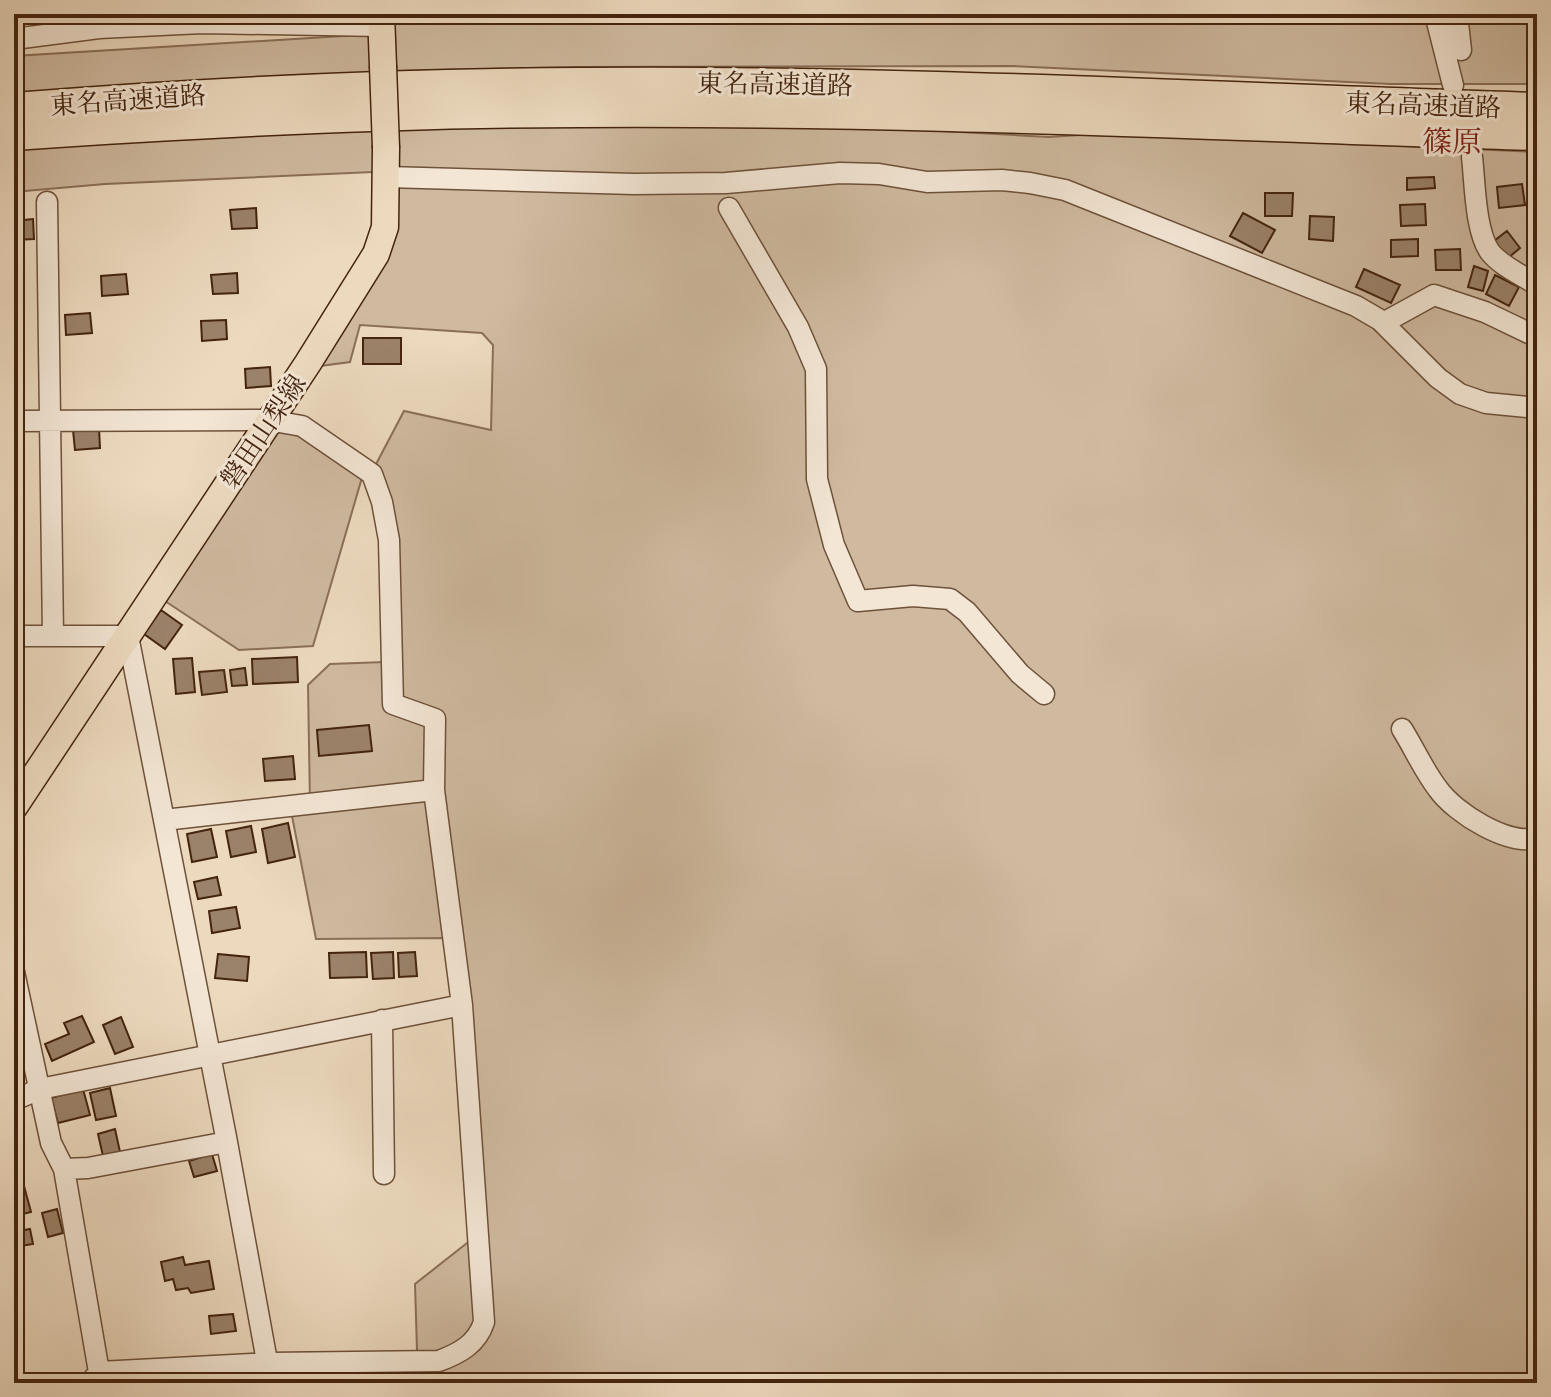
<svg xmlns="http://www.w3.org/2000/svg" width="1551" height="1397" viewBox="0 0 1551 1397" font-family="Cardo,'Noto Serif JP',serif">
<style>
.green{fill:#cfbaa0;stroke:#8a6f57;stroke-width:2}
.building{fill:#9b826a;stroke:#44240e;stroke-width:2}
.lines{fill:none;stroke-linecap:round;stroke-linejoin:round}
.minor-casing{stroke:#6e513a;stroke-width:23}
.major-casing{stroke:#44240e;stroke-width:29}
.highway-casing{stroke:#44240e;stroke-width:33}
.minor{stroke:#f3e6d5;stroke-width:20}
.major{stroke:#ecd9be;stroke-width:26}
.highway{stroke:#ecd9be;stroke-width:30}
.major-bridge-casing{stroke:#44240e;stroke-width:29;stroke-linecap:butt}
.major-bridge{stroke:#ecd9be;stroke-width:26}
.labels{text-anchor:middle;stroke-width:6;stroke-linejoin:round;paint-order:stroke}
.street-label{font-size:26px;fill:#44240e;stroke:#f3e6d5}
.quarter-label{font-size:30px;fill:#7a1f14;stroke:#f3e6d5}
</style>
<rect width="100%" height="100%" fill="#ecd9be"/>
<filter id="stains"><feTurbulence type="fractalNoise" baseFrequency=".0025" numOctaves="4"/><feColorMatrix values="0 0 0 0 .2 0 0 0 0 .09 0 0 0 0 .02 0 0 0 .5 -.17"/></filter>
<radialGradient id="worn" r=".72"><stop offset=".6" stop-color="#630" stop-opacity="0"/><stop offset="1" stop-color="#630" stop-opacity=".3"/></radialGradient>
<!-- green -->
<path class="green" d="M340,14H1199L1247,20L1245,14H1537V84H1390L1013,66L581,67L397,71L14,100V56L392,33L339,17Z
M427,125L890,128L1049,137L1113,133L1537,152V701L1528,878L1537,873V1383H418L415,1284L486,1228L452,938L316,939L291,811L310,804L308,685L330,664L385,662L393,704L374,468L404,411L491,430L493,345L482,333L360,325L350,362L313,367L376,254L395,171L105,184L14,192V143Z
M275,427L305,429L363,474L313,646L239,650L165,601Z"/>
<!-- building -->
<path class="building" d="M1434,177L1435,188L1407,190V178Z
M1522,184L1525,205L1499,208L1497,187Z
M1265,193H1293L1292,216H1265Z
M1425,204L1426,225L1401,226L1400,205Z
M256,208L257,228L232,229L230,210Z
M1243,213L1275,230L1262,253L1230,236Z
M1310,216L1334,217L1333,241L1309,239Z
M33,219L34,239L14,240V221Z
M1507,231L1520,248L1508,258L1494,241Z
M1418,239V256L1391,257V240Z
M1460,249L1461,270H1436L1435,250Z
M1474,266L1488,271L1483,291L1468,287Z
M1364,269L1400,285L1391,303L1356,287Z
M237,273L238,293L213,294L211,275Z
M126,274L128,294L102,296L101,276Z
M1495,275L1519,287L1509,306L1486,294Z
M90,313L92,333L66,335L65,315Z
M226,320L227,339L202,341L201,321Z
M363,338H401V364H363Z
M270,367L271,386L246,388L245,369Z
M99,428L100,448L75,450L73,430Z
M161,610L182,625L165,649L144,634Z
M297,657L298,682L253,684L252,659Z
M192,658L195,692L176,694L173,659Z
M245,668L247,685L232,686L230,670Z
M224,670L227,692L202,695L199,672Z
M369,725L372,751L319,756L317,730Z
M293,756L295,779L265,781L263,759Z
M288,823L295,857L268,863L262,829Z
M251,826L256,852L231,857L226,831Z
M211,829L217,857L192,862L187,834Z
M217,877L221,895L198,899L194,882Z
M236,907L240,928L212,933L209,911Z
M366,952L367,977L330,978L329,953Z
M393,952L394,978L373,979L371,953Z
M415,952L417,976L399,977L398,953Z
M218,954L249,957L247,981L215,978Z
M82,1016L94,1042L52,1061L45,1044L69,1034L64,1023Z
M121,1017L133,1047L115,1054L103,1025Z
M110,1088L116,1116L96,1120L90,1093Z
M83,1089L90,1115L58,1123L51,1098Z
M115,1129L120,1152L103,1156L98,1134Z
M212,1154L217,1171L194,1177L189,1161Z
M24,1186L31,1212L14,1216V1189Z
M57,1209L63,1233L48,1237L42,1213Z
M30,1229L33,1244L14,1247V1232Z
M183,1257L185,1265L209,1261L214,1289L191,1293L188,1288L176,1290L173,1279L165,1281L161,1262Z
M233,1314L236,1331L211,1334L209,1316Z"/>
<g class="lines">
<!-- minor casing -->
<g class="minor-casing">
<path id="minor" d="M1435,14L1453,85
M1457,14L1461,50
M14,39L99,28L202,23L381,26
M1472,157C1475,182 1475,231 1490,252C1501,266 1522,275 1537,285
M387,177L634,184L726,183L840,173L879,174L927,182L1002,180L1030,183L1065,190L1356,306L1380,320L1438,378L1460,394L1486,403L1537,408
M47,202L53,635
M729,208L798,327L816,369L817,479L834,545L858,601L913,596L950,599L967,612L1020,674L1044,694
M1383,323L1434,295L1485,312L1537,337
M14,421L268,420L302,426L372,474L382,502L389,540L393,704L435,719L434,790L462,1005L484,1322C477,1344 460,1353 439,1361L269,1363L99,1372L90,1383
M14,636H128L226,1137L271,1383
M1402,729C1414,748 1424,771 1438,789C1455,813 1508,846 1537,838
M164,820L434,790
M14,972L51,1143L64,1169L99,1372
M382,1020L384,1174
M14,1100L40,1089L462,1005
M64,1169L88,1168L227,1142"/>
</g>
<!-- major casing -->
<g class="major-casing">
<path id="major" d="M381,14L383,66
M14,807L308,363L376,254L385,227L386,148"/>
</g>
<!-- highway casing -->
<g class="highway-casing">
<path id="highway" d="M14,108C202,93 391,84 580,83C899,80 1218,98 1537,108
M14,135C203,122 391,112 580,112C899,110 1218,125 1537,135"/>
</g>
<!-- minor -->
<use href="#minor" class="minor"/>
<!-- major -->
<use href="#major" class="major"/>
<!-- highway -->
<use href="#highway" class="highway"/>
<!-- major-bridge casing -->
<g class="major-bridge-casing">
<path id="major-bridge" d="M383,66L386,148"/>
</g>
<!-- major-bridge -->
<use href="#major-bridge" class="major-bridge"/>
</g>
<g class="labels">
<!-- street labels -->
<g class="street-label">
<text transform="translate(775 84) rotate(1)" y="9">東名高速道路</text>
<text transform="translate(128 100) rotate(-4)" y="9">東名高速道路</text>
<text transform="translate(1423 105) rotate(2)" y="9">東名高速道路</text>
<text transform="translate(263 431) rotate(-56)" y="9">磐田山梨線</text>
</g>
<!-- quarter labels -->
<g class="quarter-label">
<text x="1452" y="152">篠原</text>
</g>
</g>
<!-- margin -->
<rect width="1551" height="1397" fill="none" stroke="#ecd9be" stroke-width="48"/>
<rect x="16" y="16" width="1519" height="1365" fill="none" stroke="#44240e" stroke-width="4"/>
<rect x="24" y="24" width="1503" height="1349" fill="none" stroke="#44240e" stroke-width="2"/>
<rect width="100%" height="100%" filter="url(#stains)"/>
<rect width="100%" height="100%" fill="url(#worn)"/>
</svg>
